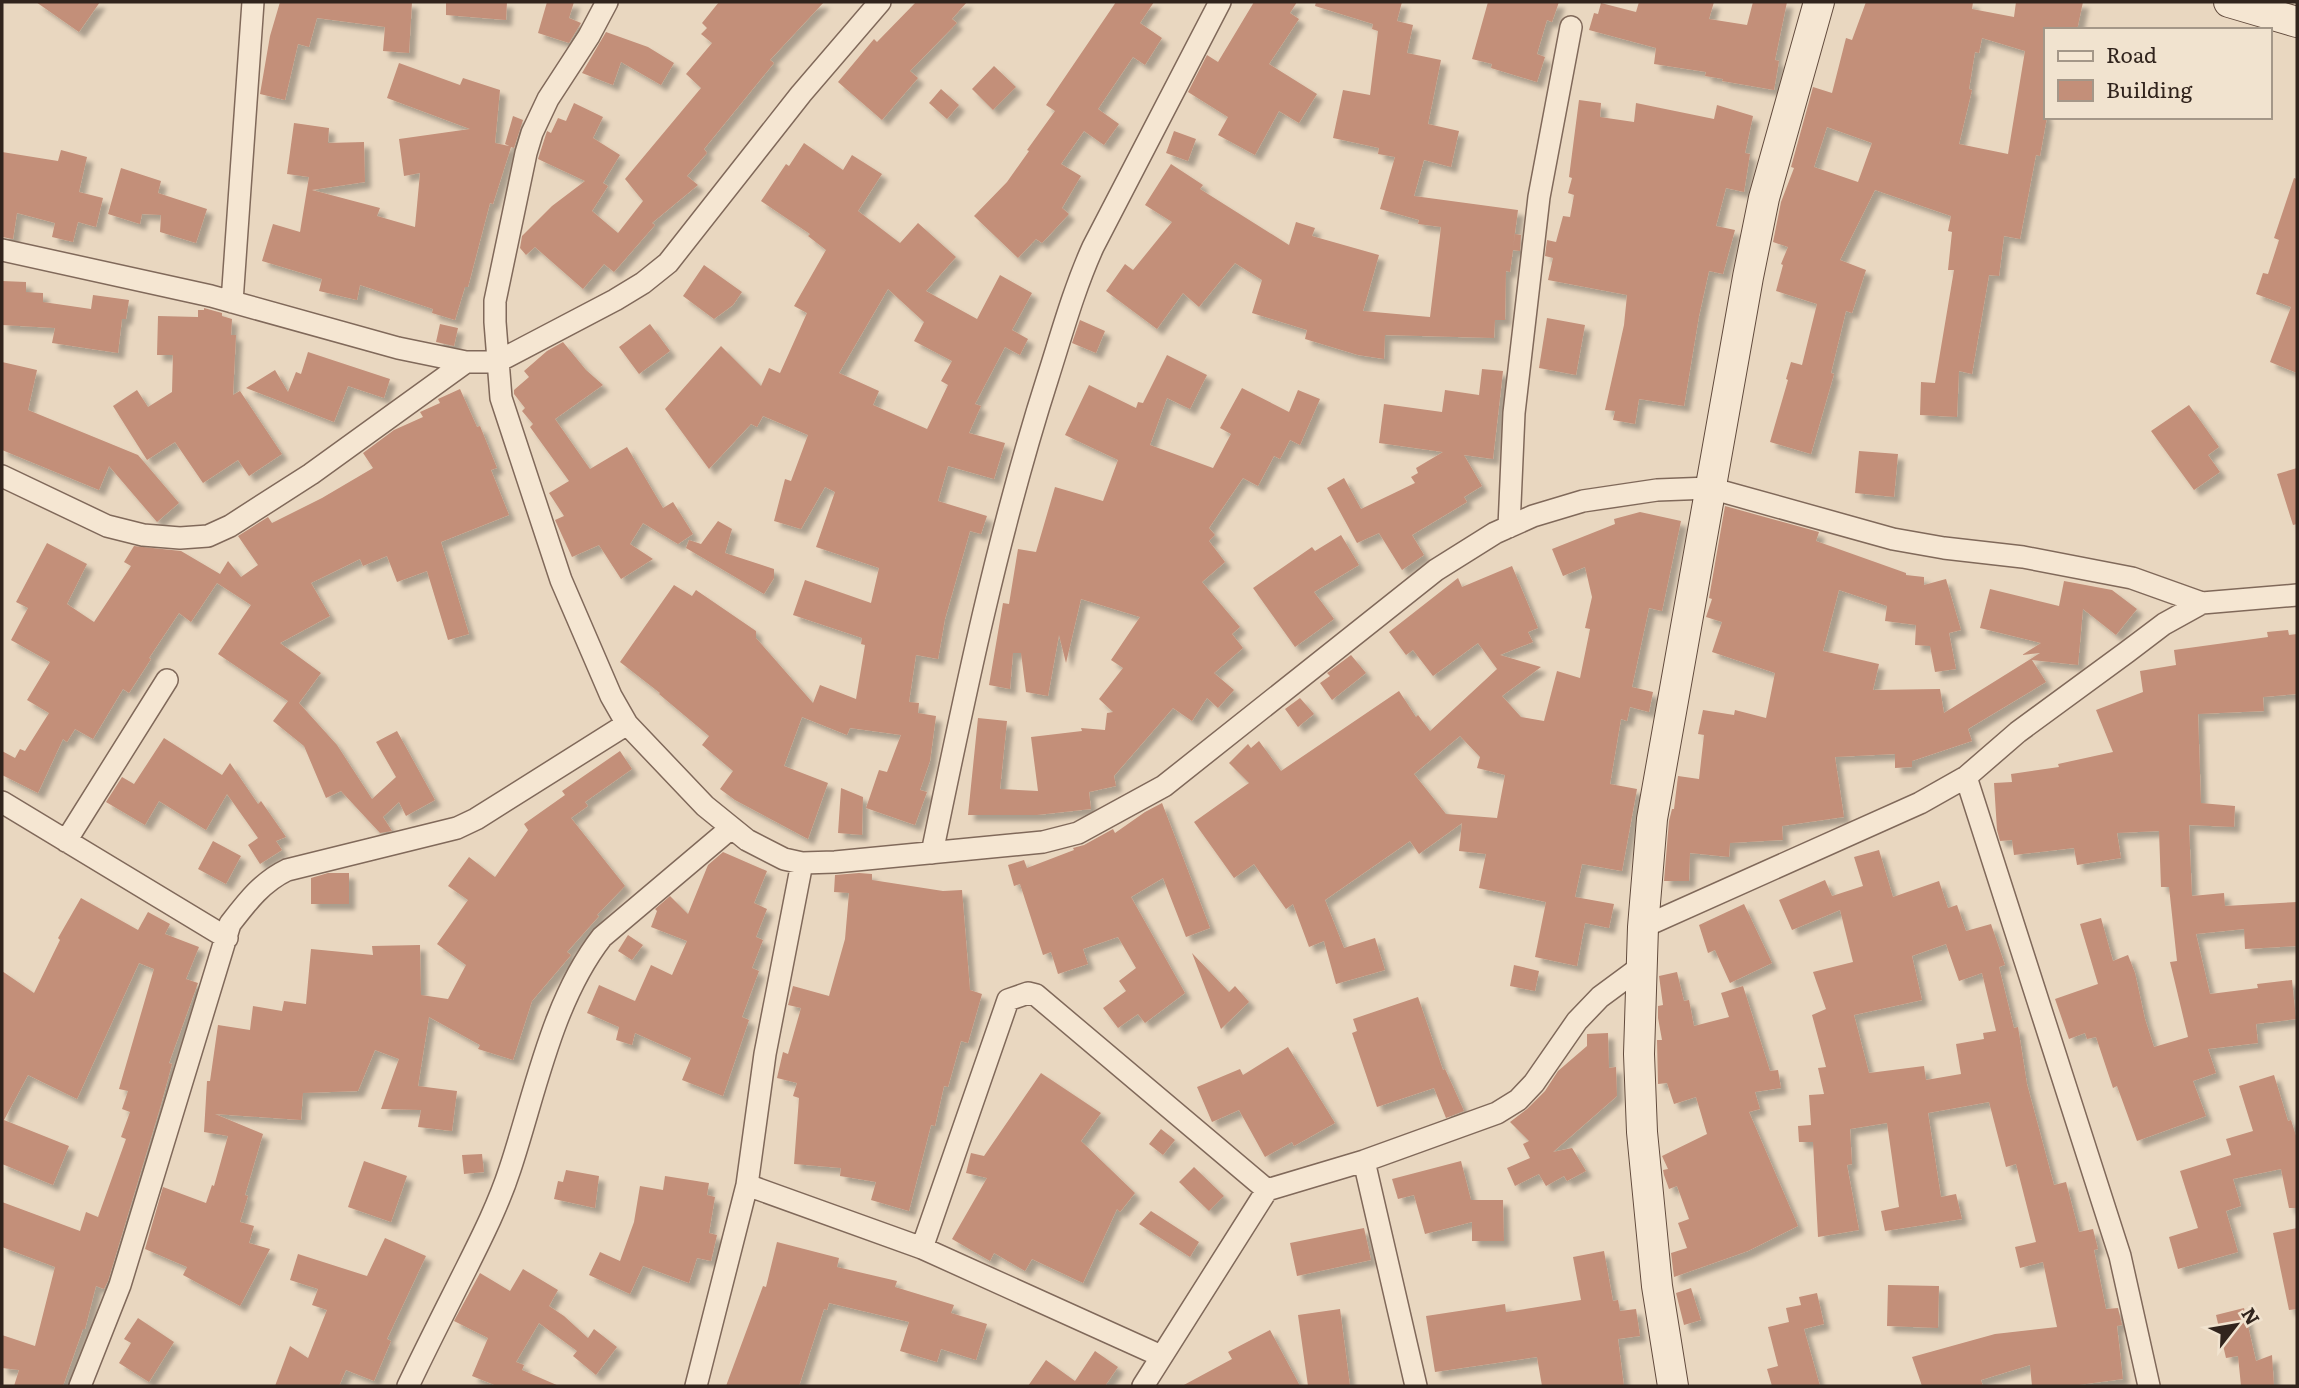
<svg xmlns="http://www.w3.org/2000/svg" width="2299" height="1388" viewBox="0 0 2299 1388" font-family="Literata,serif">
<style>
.building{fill:#c38f79;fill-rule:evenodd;filter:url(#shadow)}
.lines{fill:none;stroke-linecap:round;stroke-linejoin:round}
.street-casing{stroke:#80695a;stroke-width:24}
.secondary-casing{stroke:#624b3d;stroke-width:32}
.street{stroke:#f5e6d2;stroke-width:21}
.secondary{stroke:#f5e6d2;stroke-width:30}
</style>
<defs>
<filter id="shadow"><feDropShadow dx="6" dy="6" stdDeviation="2" flood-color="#0004"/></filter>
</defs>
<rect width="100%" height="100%" fill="#e9d7c0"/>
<!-- building -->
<path class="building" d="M36,2H100L79,32Z
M280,2H412L409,53L383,51L385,27L317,18L309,47L298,44L285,100L260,94L270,36Z
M446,2H507L506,20L446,15Z
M547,2H574L569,18L581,23L569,43L538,33Z
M719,2H824L770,60L774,63L704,149L707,153L687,176L698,185L652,223L655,225L614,272L604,264L583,289L535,247L526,255L520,248L522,236L552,206L585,181L538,159L547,131L551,133L558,118L566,121L574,103L603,117L593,138L620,155L603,183L608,186L592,211L618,233L643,201L625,179L701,88L686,74L712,43L701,34L707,28L702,23Z
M916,2H967L952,19L957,23L910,71L918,78L882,120L838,82L874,39L877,42Z
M1116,2H1154L1140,23L1162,38L1145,65L1133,57L1098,109L1119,124L1104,145L1084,131L1061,164L1081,176L1062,208L1069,214L1042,243L1036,239L1018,258L974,216L1007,182L1029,151L1027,150L1055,111L1046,105Z
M1254,2H1297L1290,13L1299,19L1269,64L1317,94L1299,123L1279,111L1255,155L1218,135L1228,117L1188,92L1207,55L1218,62Z
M1316,2H1402L1397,21L1413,25L1407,53L1441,60L1428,124L1459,131L1451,167L1424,160L1414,196L1518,210L1513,248L1515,234L1521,235L1520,251L1513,250L1510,272L1506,271L1505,320H1495L1494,338L1385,335L1384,359L1358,355L1305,339L1307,330L1252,313L1262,280L1235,263L1199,307L1183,293L1157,329L1106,291L1125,264L1133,270L1172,222L1145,205L1171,164L1203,185L1200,189L1289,245L1296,222L1315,228L1312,236L1379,255L1363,311L1430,317L1441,227L1418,224L1419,220L1380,209L1395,157L1378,154L1379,148L1333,138L1343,90L1370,95L1378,31L1372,29L1373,24L1315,6Z
M1488,2H1559L1552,22L1547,20L1537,54L1545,57L1537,82L1491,68L1492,64L1472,59Z
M1639,2H1714L1709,19L1747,25L1753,2H1787L1775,60L1779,61L1774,90L1722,81L1723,79L1705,76L1706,72L1654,64L1656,48L1589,30L1594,13L1598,14L1601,3L1636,12Z
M1866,2H1973L1972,9L2014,17L2016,2H2083L2077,30H2045V117H2047L2040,156L2036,155L2020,239L2004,236L1999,276L1989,275L1972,374L1959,371L1957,417L1920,415L1921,382L1935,383L1954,270H1948L1952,232L1948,231L1951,216L1875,190L1840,260L1866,270L1852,313L1846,311L1831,373L1834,374L1811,454L1770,442L1788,380L1786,379L1791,362L1802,365L1817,304L1776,291L1783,265L1781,264L1788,247L1773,242L1781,202L1794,168L1791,167L1813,87L1832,93L1846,38L1852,40ZM1982,38L2025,51L2008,154L1959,144L1972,90L1969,89L1975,52L1979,53ZM1827,127L1872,143L1858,182L1814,167Z
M606,32L648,47L674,63L661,85L621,62L613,85L582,73Z
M399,63L460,85L463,78L500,90L495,143L509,146L505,144L513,116L523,120L514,148L511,147L493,204L490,203L468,287H465L455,320L432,313L433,309L360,285L357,300L319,291L322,279L262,261L273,224L300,232L309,177L287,174L294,123L329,128L328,143L364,142L365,182L312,190L380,208L377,216L415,227L420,173L404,176L399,139L470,129L387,98Z
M994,66L1016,87L993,110L972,89Z
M941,89L959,105L947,119L929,103Z
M1579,100L1601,103L1600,117L1634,122L1636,103L1714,119L1717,105L1753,116L1745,153L1750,154L1744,192L1726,188L1716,226L1735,230L1723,274L1709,271L1699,316L1684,406L1639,399L1635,424L1613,420L1615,411L1605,410L1624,325L1627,295L1548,280L1553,258L1545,256L1547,240L1556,242L1563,216L1570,217L1574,195L1568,193L1572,178L1569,177Z
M1174,131L1196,139L1188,161L1166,153Z
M804,143L843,170L852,155L882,174L858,211L900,243L918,223L956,257L926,291L977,319L1000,275L1032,293L1012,330L1028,339L1020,355L1005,347L975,404L981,406L969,433L1005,443L994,479L948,466L938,501L987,516L981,534L970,531L945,619L938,659L916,655L909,702L919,703L918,713L936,716L930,761L920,790L927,792L915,825L866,808L879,770L887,772L901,735L850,728L847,735L802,717L784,766L828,783L808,839L735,800L720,789L733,771L702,745L709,736L659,694L660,693L620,662L674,585L692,596L696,590L756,631V638L813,703L820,685L856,699L865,645L861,644L862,638L793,615L805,580L871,603L879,568L816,547L835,492L825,487L801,529L774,521L785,479L791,481L808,435L763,416L757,427L751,424L709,469L665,409L721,346L761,386L769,368L780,373L807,313L794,306L826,250L808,236L810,234L761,201L786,164L789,166ZM888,289L924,322L914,341L952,361L941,381L948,385L927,429L873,405L879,391L839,373Z
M61,150L87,157L79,192L103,198L96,227L78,222L73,242L52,237L55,223L17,213L13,239L2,237V152L58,161Z
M121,168L161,181L158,193L207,209L196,243L160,232L161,215L142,214L140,224L108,214Z
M2294,178L2297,179V373L2270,362L2291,307L2256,294L2263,273L2268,274L2279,240L2274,238Z
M704,265L742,292L733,305L714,319L683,296Z
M2,281L26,282V292L43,293V302L91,309L93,295L129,300L126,319H122L118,353L52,343L55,328L2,325Z
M204,308L222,313V316L232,319L231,335H236L233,395L240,391L282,454L249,476L238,460L203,483L175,442L147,460L113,406L137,390L148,407L172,392L173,355H157L158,316L198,317V310H204Z
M1547,318L1585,325L1576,375L1539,368Z
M1080,320L1105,331L1096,353L1072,343Z
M440,324L458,328L454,346L436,342Z
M650,324L670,351L639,374L619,347Z
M563,342L586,370L603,385L555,419L590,469L627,447L663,508L673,502L693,534L678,544L643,523L630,544L653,559L621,579L599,545L572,557L555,520L564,516L549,493L569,481L530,427L533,424L522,411L525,408L514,394V390L529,377L524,371L547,351Z
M308,352L390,379L384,398L348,386L334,422L246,388L275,370L288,392L296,372L301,374Z
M1167,355L1207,375L1190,409L1167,398L1150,445L1213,468L1231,434L1220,428L1242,388L1289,412L1298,390L1320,399L1300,445L1290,440L1280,459L1274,456L1258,486L1243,478L1209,528L1215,535L1209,541L1225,562L1202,582L1240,627L1232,634L1243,648L1214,673L1234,690L1218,708L1207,698L1192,721L1173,708L1114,776L1116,786L1089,792L1091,809L1037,815H968L978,718L1007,721L1000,789L1038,791L1031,737L1082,731L1081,728L1105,730L1107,713L1113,712L1099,699L1123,668L1111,660L1140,617L1081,599L1066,663L1059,635L1048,696L1026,692L1021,653H1013L1010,689L989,685L1003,603L1009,604L1018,549L1036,552L1055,487L1103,501L1118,460L1065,435L1089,385L1136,408L1138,402L1143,403Z
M2,362L37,370L28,410L138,455L179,503L157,522L109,466L99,490L2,450Z
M1482,369L1503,371L1493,459L1464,455L1482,486L1464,497L1467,502L1412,535L1424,555L1402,570L1379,533L1357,543L1327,488L1344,478L1361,509L1415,483L1411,477L1418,473L1416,468L1443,452L1379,443L1384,404L1442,412L1445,390L1479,395Z
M460,389L477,427L480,426L497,468L491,470L509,515L441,542L469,634L448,640L427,571L397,582L387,556L363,566L360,559L311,583L330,616L280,643L321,673L299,703L337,745L372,799L396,777L376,742L397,731L435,800L406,816L399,802L383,817L392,831L380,833L341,791L326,798L304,746L273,721L288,701L218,654L251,605L217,583L191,622L179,613L149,658L151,659L129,693L123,689L93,739L75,729L67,742L63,739L38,793L2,775V751L15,758L20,749L25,751L49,713L27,700L50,662L11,640L28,608L16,602L47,543L87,564L67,604L94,622L131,566L124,562L134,546L181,551L220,574L228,561L241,577L258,565L238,536L268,517L272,523L322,498L373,468L363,453L394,430L423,417L420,412L440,403L438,399Z
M2189,405L2219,447L2208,455L2220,472L2194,490L2151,431Z
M1859,451L1898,454L1894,497L1855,493Z
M2297,468V524L2293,525L2277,474Z
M1725,506L1819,532L1816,541L1906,573V575L1924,577V585L1946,579L1961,630L1949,633L1956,669L1935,672L1930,646L1915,645L1916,625L1885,621L1887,606L1839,590L1823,651L1879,664L1873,690L1940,689L1944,713L2040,653L2022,655L2041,643L1980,628L1990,589L2059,606L2064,581L2112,590L2137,609L2116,635L2083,609L2078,665L2032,660L2046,682L1968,729L1972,741L1912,761V767L1895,768V754L1835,757L1844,817L1782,826L1783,840L1730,843L1729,857L1690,853L1689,881H1664L1669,821L1672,809H1674L1678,776L1699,779L1704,735L1698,734L1703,710L1734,715L1735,710L1766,718L1775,673L1712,652L1722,622L1706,617L1712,599L1709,598Z
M1640,512L1681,521L1662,611L1649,608L1632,687L1653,692L1649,712L1630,707L1627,721L1621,719L1610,784L1637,789L1622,871L1582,864L1575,897L1614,904L1609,928L1585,923L1577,966L1535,957L1546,902L1479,888L1486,854L1459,851L1462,823L1419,854L1410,841L1325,900L1344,948L1375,938L1385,970L1336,984L1324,941L1309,947L1293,904L1286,909L1254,864L1234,878L1194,822L1249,783L1229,763L1248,744L1251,748L1259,741L1281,771L1399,691L1416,717L1418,715L1430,731L1497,669L1478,643L1433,676L1413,650L1406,655L1389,632L1458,578L1462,587L1512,566L1538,628L1528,632L1533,642L1500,655L1541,667L1502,696L1521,717L1544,721L1557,671L1580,678L1590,629L1585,628L1592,597L1585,567L1563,576L1552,549L1615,524L1614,519ZM1460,736L1480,757L1477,768L1505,775L1497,818L1446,814L1414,774Z
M718,521L732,529L725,553L774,569V578L764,594L686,548L689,540L701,544Z
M1341,535L1359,565L1314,592L1334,619L1295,647L1253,588L1312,547L1315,551Z
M2288,630L2289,635L2297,634V694L2263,697L2264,711L2198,714L2201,803L2235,806L2234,827L2189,825L2192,896L2224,893L2225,906L2297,902V946L2245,949L2244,929L2196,934L2210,994L2258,988L2257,984L2292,980L2296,1019L2256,1024L2258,1043L2208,1049L2216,1073L2193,1081L2206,1116L2137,1141L2117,1086L2113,1088L2096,1037L2087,1039L2085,1033L2069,1039L2055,999L2098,984L2080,924L2101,918L2113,961L2128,955L2135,973L2145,1019L2154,1047L2188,1037L2170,962L2177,961L2169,887H2161L2159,831L2117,833L2121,858L2077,865L2074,848L2014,855L2012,840L2000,841L1997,830L1994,783L2012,782L2011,774L2059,767L2058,764L2113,752L2096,710L2143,692L2140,671L2176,665L2174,650L2268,637L2267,632Z
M1351,655L1366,673L1332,700L1320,683L1330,676L1327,673Z
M1300,698L1314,714L1298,727L1285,709Z
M164,738L222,775L230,763L258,804L261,801L286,837L276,841L282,850L260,864L248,845L258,838L227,794L206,830L159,801L145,825L106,802L122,777L134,784Z
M620,751L632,769L585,802L588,806L571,818L625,886L597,915L599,916L567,952L571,955L532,1001L513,1060L478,1049L480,1045L429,1017L418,1086L457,1091L452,1131L418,1127L421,1110L381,1109L399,1059L375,1050L358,1091L303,1093L301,1120L215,1114L263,1134L245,1195L248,1196L240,1222L254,1226L249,1243L270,1249L240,1306L183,1275L187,1267L145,1249L163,1187L206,1203L212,1185L214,1186L228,1136L204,1132L207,1081H210L218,1025L250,1030L253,1006L282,1011L284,1001L306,1004L311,949L373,955L372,946L420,945L421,995L448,999L466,965L437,944L468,900L448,886L469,857L495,877L528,830L524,824L565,795L562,791Z
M841,788L863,797L862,835L838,833Z
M1162,803L1210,928L1186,937L1163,878L1131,897L1185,993L1145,1023L1138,1014L1118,1028L1103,1008L1126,991L1119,981L1136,968L1118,937L1083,949L1088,964L1058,974L1051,952L1043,955L1020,884L1014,886L1008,865L1024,860L1027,868L1074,850L1073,848L1084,845L1113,829L1115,833L1145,812Z
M213,841L241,856L226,884L198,869Z
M1879,850L1893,897L1939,881L1948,908L1957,905L1966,931L1991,924L2005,965L1999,967L2014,1028L2018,1027L2027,1084L2054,1185L2066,1182L2079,1232L2093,1229L2098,1249L2094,1250L2106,1309L2118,1308L2122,1325L2117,1326L2123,1379L2071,1386H2032L2030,1365L1981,1380L1983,1386H1922L1912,1357L1995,1334L2057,1327L2043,1262L2020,1268L2015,1247L2036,1242L2016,1164L2006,1167L1989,1102L1928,1113L1941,1197L1956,1194L1962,1219L1885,1231L1881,1211L1899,1207L1887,1123L1850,1129L1852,1164L1847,1165L1859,1230L1818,1237L1813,1142H1799L1798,1126L1811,1125L1809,1095L1824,1094L1818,1068L1826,1067L1812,1015L1826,1009L1813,972L1853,962L1840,910L1792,930L1779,900L1825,880L1832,896L1863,886L1854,857ZM1946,944L1959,981L1982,973L1996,1031L1983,1033L1984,1039L1956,1044L1961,1074L1926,1080L1924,1066L1869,1073L1854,1015L1922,1000L1912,956Z
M723,852L767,871L754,903L767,909L756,937L763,940L752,968L759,971L742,1017L749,1020L723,1096L682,1080L691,1058L635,1033L632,1045L616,1040L619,1027L587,1013L599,985L635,1001L651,965L672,975L687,941L651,927L657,911L655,909L670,896L688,914L708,865Z
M328,873H349V904H311V878Z
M859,873L872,874V880L943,891L962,890L970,990L982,994L968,1043L961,1041L948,1087L944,1086L935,1126L931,1125L909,1211L871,1200L876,1182L840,1176L841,1168L794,1164L799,1098L793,1096L797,1083L777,1078L783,1052L788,1054L801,1008L788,1005L793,986L829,996L845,939L849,893L834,892L835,875Z
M81,898L138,930L148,912L170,924L165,934L199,947L186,979L198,983L169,1063L172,1064L160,1108L108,1281L104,1289L96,1286L85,1329H83L63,1386H14L19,1370L2,1368V1335L35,1346L55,1267L2,1247V1202L80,1231L86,1212L98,1217L126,1139L121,1137L130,1112L122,1109L128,1091L119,1089L154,969L139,963L77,1099L28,1075L4,1120L69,1146L53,1185L2,1164V971L34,993L60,940L58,938Z
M1744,904L1772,963L1730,983L1715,950L1708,953L1699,925Z
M628,935L643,945L632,960L618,951Z
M1192,953L1229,992L1235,986L1249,1002L1221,1029Z
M1514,965L1539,971L1535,991L1510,986Z
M1677,972L1684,1001L1689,1000L1694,1026L1729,1017L1721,993L1743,986L1770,1071L1778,1070L1781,1088L1755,1092L1760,1109L1749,1112L1798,1226L1748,1251L1674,1277L1671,1253L1687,1248L1678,1223L1689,1219L1677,1186L1669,1189L1664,1175L1663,1170L1668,1169L1662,1156L1707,1134L1696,1097L1674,1104L1667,1083L1658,1084L1657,1040H1662L1658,1018V1006L1663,1005L1659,976Z
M1418,997L1443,1070L1445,1069L1464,1111L1446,1118L1434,1088L1377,1107L1352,1033L1357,1031L1353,1019Z
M1608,1033L1609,1068L1616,1067L1617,1096L1553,1152L1572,1148L1586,1171L1567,1181L1564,1176L1546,1186L1539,1174L1515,1186L1507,1168L1530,1158L1523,1144L1529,1141L1510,1122L1527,1109L1545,1091L1558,1071L1587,1046V1034Z
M1288,1047L1335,1123L1294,1146L1292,1142L1265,1157L1239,1110L1212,1122L1197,1087L1240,1069L1243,1075Z
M1041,1073L1101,1113L1081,1141L1135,1193L1120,1212L1117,1209L1083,1283L1032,1259L1025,1271L994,1253L990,1261L952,1239L987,1178L966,1173L971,1153L984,1156Z
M2274,1075L2288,1121L2291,1120L2297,1139V1208H2289L2281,1169L2233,1179L2241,1206L2226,1211L2238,1252L2178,1269L2169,1237L2198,1228L2180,1171L2231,1155L2226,1139L2253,1131L2239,1086Z
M1161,1129L1175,1140L1163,1155L1149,1144Z
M482,1154L484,1172L464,1174L462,1155Z
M364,1161L407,1176L391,1222L348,1207Z
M1461,1161L1471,1200H1503L1504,1241H1472V1222L1425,1234L1414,1195L1398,1199L1392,1179Z
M1194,1167L1224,1196L1209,1211L1179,1182Z
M566,1170L599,1176L595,1208L554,1199L558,1181L563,1182Z
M665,1176L709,1183L707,1195L715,1197L709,1233L717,1235L711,1261L697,1258L689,1283L643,1266L630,1294L589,1275L600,1252L620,1261L634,1222L640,1186L663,1190Z
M1151,1211L1199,1242L1190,1257L1139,1224Z
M1364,1228L1371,1260L1297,1276L1290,1243Z
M2297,1228V1309L2289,1310L2273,1233Z
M385,1238L426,1256L387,1339L391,1341L374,1381L346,1370L339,1386H275L290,1346L308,1358L327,1310L312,1305L318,1289L290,1280L298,1254L367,1276Z
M777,1242L839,1258L837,1267L897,1281L895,1287L954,1305L951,1313L987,1324L976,1360L941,1349L937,1362L900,1351L909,1322L829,1303L827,1310L824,1309L799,1386H726L763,1286L766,1287Z
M1604,1251L1613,1301L1618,1300L1620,1311L1636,1309L1640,1336L1618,1339L1624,1386H1542L1537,1357L1435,1372L1426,1316L1505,1304L1506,1312L1581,1300L1573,1257Z
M523,1269L558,1290L549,1306L564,1316L588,1338L594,1329L617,1347L596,1375L573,1356L577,1351L539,1323L516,1362L524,1365L522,1370L559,1386H497L472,1376L488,1338L454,1321L480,1273L510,1291Z
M1888,1285L1939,1286L1938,1328L1887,1326Z
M1691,1288L1701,1320L1684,1325L1676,1293Z
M1817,1293L1824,1324L1804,1329L1820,1386H1772L1767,1369L1778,1366L1768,1327L1789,1322L1786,1308L1801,1305L1799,1297Z
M2244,1308L2256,1361L2272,1355L2274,1386H2241L2238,1356L2226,1358L2216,1315Z
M1340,1309L1350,1386H1308L1298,1315Z
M138,1318L174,1342L149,1382L119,1363L131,1343L124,1339Z
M1270,1330L1300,1386H1182L1232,1359L1228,1352Z
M1095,1351L1118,1367L1105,1386H1028L1046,1360L1075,1381Z"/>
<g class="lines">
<!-- street casing -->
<g class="street-casing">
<path id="street" d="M607,2L589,36L548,99L532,133L526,153L495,301V322L501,398L561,580L611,696L627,724L705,806L747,840L784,859L802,863L835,862L1043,842L1078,833L1164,786L1436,570L1495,533L1533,516L1583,501L1657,490L1710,488L1893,539L1944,548L2023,557L2132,578L2202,603
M2,250L211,296L398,348L466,362H497L615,300L643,283L668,263L801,94L880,2
M232,302L253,2
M2,476L107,526L143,535L180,538L208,536L230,526L311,474L466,362
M1509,527L1514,413L1539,197L1571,27
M1966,777L2120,1256L2149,1386
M2,802L227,938
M66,841L167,680
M932,853C965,693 998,533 1048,377C1062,333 1074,289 1093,247L1220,2
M1643,927L1920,803L1966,777L2018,732L2127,652L2164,624L2202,603L2297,595
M1364,1161L1416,1386
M747,1185L922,1248L1161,1356
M922,1248L1008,1000L1028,993L1036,995L1267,1190
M80,1386L120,1285L230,924C247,902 262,882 287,870L457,828L476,819L627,724
M408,1386C427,1346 447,1307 467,1267C483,1235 499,1203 510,1169C535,1094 552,1001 602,937L731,828
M696,1386L747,1185L765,1054L802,863
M1143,1386L1267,1190L1364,1161L1497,1113L1518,1100L1534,1083L1577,1021L1600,997L1642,966"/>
</g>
<!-- secondary casing -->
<g class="secondary-casing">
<path id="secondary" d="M2229,2L2297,22
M1673,1386L1657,1286L1642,1132L1639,1054L1643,927L1652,819L1748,277L1764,198L1819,2"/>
</g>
<!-- street -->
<use href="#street" class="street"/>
<!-- secondary -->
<use href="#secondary" class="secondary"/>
</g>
<!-- border -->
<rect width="2299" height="1388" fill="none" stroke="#31241d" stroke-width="7"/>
<!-- legend -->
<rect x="2044" y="28" width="228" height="91" fill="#f1e3cf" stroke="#a49788" stroke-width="2"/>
<rect x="2058" y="51" width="35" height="10" fill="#f5e6d2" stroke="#a49788" stroke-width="2"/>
<text x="2106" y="63" font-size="21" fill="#31241d">Road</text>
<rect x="2058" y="80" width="35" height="21" fill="#c38f79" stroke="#a49788" stroke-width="2"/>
<text x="2106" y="98" font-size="21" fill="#31241d">Building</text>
<!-- north arrow -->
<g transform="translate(2236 1325) rotate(59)" stroke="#f1e3cf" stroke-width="5" paint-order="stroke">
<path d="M0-5L12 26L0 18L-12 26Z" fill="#31241d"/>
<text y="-10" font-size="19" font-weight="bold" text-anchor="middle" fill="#31241d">N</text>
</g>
</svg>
